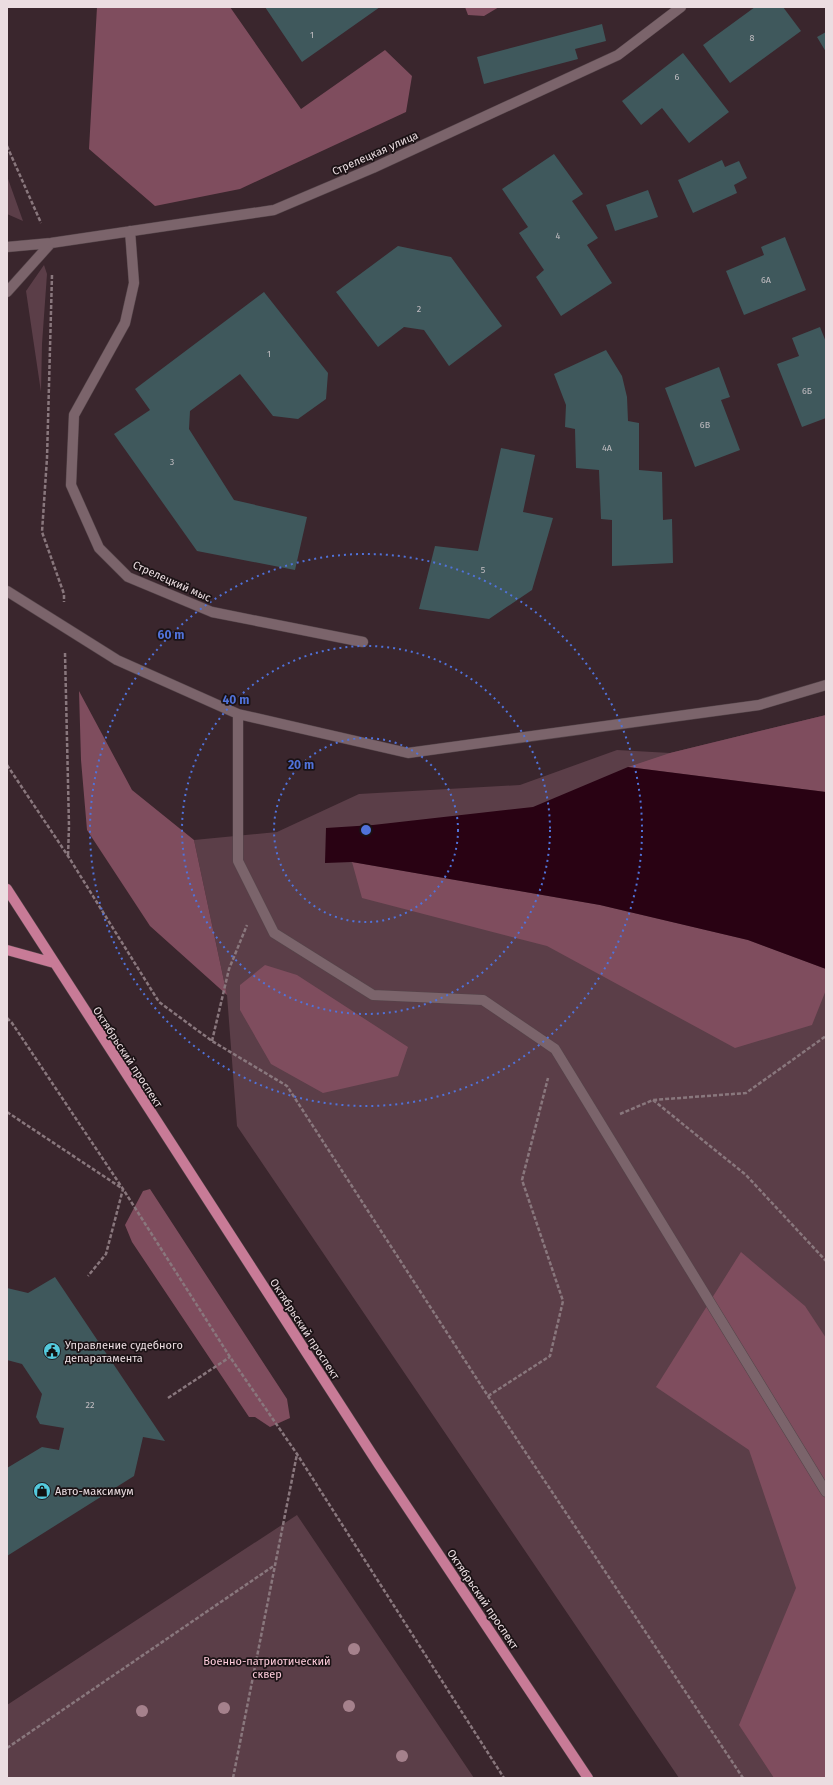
<svg xmlns="http://www.w3.org/2000/svg" width="833" height="1785" viewBox="0 0 833 1785" font-family="'Fira Sans',sans-serif">
<style>
.green{fill:#5b3e48}
.forest{fill:#7f4d5e}
.water{fill:#290213}
.building{fill:#3f585c}
.lines{fill:none;stroke-linecap:round;stroke-linejoin:round}
.minor-casing{stroke:#55454a;stroke-width:11}
.major-casing{stroke:#55454a;stroke-width:11}
.path{stroke:#89777d;stroke-width:2.5;stroke-dasharray:4 2;stroke-linecap:butt}
.minor{stroke:#7b646b;stroke-width:10}
.major{stroke:#c87b97;stroke-width:10}
.tree{fill:#a5818c}
.ring{fill:none;stroke:#5072da;stroke-width:2;stroke-dasharray:2 4}
.labels{text-anchor:middle;stroke-width:3.5;stroke-linejoin:round;paint-order:stroke}
.number-label{font-size:9px;fill:#c0bcc0}
.street-label{font-size:11px;fill:#ebdde1;stroke:#1b1215}
.poi-label{font-size:11px;fill:#ebdde1;stroke:#1b1215;text-anchor:start}
.park-label{font-size:11px;fill:#fdcbda;stroke:#1b1215}
.centre{fill:#5072da;stroke:#1b1215;stroke-width:2}
.ring-label{font-size:12px;text-anchor:middle;font-weight:bold;fill:#5072da;stroke:#1b1215;stroke-width:3.5;stroke-linejoin:round;paint-order:stroke}
</style>
<rect width="100%" height="100%" fill="#3a262d"/>
<!-- green -->
<path class="green" d="M7,176L23,221L7,214Z
M44,265L47,274L42,344L41,392L26,291Z
M826,715V1778H679L237,1126L227,995L194,840L277,832L359,794L520,785L617,750L670,753Z
M297,1515L474,1778H7V1705Z"/>
<!-- forest -->
<path class="forest" d="M97,7H230L301,109L385,50L412,76L406,112L240,189L155,206L89,149Z
M465,7H499L484,16L468,15Z
M79,691L132,790L194,840L227,995L150,926L87,830L81,760Z
M826,715V792L628,767L670,753Z
M352,862L600,905L748,940L826,969V990L812,1025L735,1048L547,946L362,898Z
M265,965L297,975L408,1047L398,1076L323,1093L271,1064L240,1010V985Z
M150,1189L287,1399L290,1418L270,1427L255,1417H249L132,1242L125,1225L143,1191Z
M741,1252L805,1306L826,1338V1778H774L739,1725L796,1588L749,1450L656,1387Z"/>
<!-- water -->
<path class="water" d="M628,767L826,792V969L748,940L600,905L352,862L325,863L326,828L373,825L533,807Z"/>
<!-- building -->
<path class="building" d="M265,7H380L302,62Z
M755,7H783L801,31L730,83L703,45Z
M602,24L606,41L575,49L578,59L484,84L477,57Z
M826,32V52L817,37Z
M683,53L729,112L689,143L662,108L641,125L622,101Z
M554,154L583,194L572,201L598,238L587,245L612,283L561,316L536,277L544,270L519,233L528,227L502,189Z
M722,160L725,167L739,161L747,178L734,185L737,193L693,213L678,180Z
M648,190L658,217L615,231L606,205Z
M785,237L806,290L744,315L726,271L764,255L761,247Z
M398,246L451,257L502,326L449,366L424,330L404,327L378,347L336,292Z
M264,292L328,373L326,399L298,419L273,416L240,374L190,411L189,429L234,500L307,517L295,570L197,551L114,434L150,410L135,389Z
M820,327L826,342V418L802,427L777,364L799,356L792,338Z
M606,350L622,376L627,397L628,421L639,423V470L662,472L663,520L672,519L673,563L612,566V520L601,519L599,470L576,468L575,429L565,427L566,405L554,374Z
M719,367L730,397L721,400L740,450L695,467L665,388Z
M501,448L535,455L523,512L553,518L532,590L489,619L419,609L435,546L478,551Z
M55,1277L165,1441L143,1437L134,1476L7,1556V1468L42,1447L59,1450L64,1428L40,1424L36,1417L42,1394L22,1364L7,1360V1288L28,1293Z"/>
<g class="lines">
<!-- minor casing -->
<g class="minor-casing">
<path id="minor" d="M130,231L134,283L125,323L74,415L71,485L99,548L128,577L212,612L363,642
M7,247L51,243L274,210L373,168L618,55L681,7
M7,292L51,243
M7,591L117,660L238,714L408,753L759,705L826,685
M238,714V861L274,933L373,995L483,1000L555,1049L826,1492"/>
</g>
<!-- major casing -->
<g class="major-casing">
<path id="major" d="M7,889L379,1465L588,1778
M7,950L54,963"/>
</g>
<!-- path -->
<path class="path" d="M7,146L41,223
M52,275L47,458L42,532L64,594V602
M65,653L69,826L68,856
M7,765L68,856L159,1002L212,1041L287,1086L488,1396L743,1778
M7,1018L12,1023L123,1189L230,1357L297,1454L504,1778
M212,1041L229,969L247,925
M653,1100L746,1175L826,1261
M7,1112L123,1189L106,1254L88,1276
M620,1114L653,1100L746,1093L826,1036
M488,1396L550,1356L563,1301L522,1180L548,1078
M168,1398L230,1357
M7,1748L275,1565
M233,1778L297,1454"/>
<!-- minor -->
<use href="#minor" class="minor"/>
<!-- major -->
<use href="#major" class="major"/>
</g>
<!-- trees -->
<g class="tree">
<circle cx="354" cy="1649" r="6"/>
<circle cx="349" cy="1706" r="6"/>
<circle cx="224" cy="1708" r="6"/>
<circle cx="142" cy="1711" r="6"/>
<circle cx="402" cy="1756" r="6"/>
</g>
<!-- distance rings -->
<g class="ring">
<circle cx="366" cy="830" r="92"/>
<circle cx="366" cy="830" r="184"/>
<circle cx="366" cy="830" r="276"/>
</g>
<!-- icons -->
<defs>
<g id="civic-disc" transform="scale(0.9)"><circle r="9.5" fill="#54cadd" stroke="#1b1215"/><path d="M-.6-6.5H3V-4.5H.6V-3L4-1V1h2V6H-6V1h2V-1L-.6-3ZM-1.2 2.5V6h2.4V2.5Z" fill="#111"/></g>
<g id="shop-disc" transform="scale(0.9)"><circle r="9.5" fill="#54cadd" stroke="#1b1215"/><path d="M-5-2.5h2.3a2.7 3.5 0 0 1 5.4 0H5L5.5 6h-11ZM-1.5-2.5h3a1.5 2.3 0 0 0-3 0Z" fill="#111"/></g>
</defs>
<g fill-rule="evenodd">
<use href="#civic-disc" x="52" y="1351"/>
<use href="#shop-disc" x="42" y="1491"/>
</g>
<g class="labels">
<!-- number labels -->
<g class="number-label">
<text x="312" y="38">1</text>
<text x="752" y="41">8</text>
<text x="677" y="80">6</text>
<text x="558" y="239">4</text>
<text x="766" y="283">6А</text>
<text x="419" y="312">2</text>
<text x="269" y="357">1</text>
<text x="807" y="394">6Б</text>
<text x="705" y="428">6В</text>
<text x="607" y="451">4А</text>
<text x="172" y="465">3</text>
<text x="483" y="573">5</text>
<text x="90" y="1408">22</text>
</g>
<!-- street labels -->
<g class="street-label">
<text transform="translate(375 153) rotate(-24)" y="4">Стрелецкая улица</text>
<text transform="translate(172 581) rotate(24)" y="4">Стрелецкий мыс</text>
<text transform="translate(128 1057) rotate(57)" y="4">Октябрьский проспект</text>
<text transform="translate(305 1329) rotate(57)" y="4">Октябрьский проспект</text>
<text transform="translate(483 1599) rotate(56)" y="4">Октябрьский проспект</text>
</g>
<!-- poi labels -->
<g class="poi-label">
<text x="65" y="1349">Управление судебного<tspan x="65" dy="13">депаратамента</tspan></text>
<text x="55" y="1495">Авто-максимум</text>
</g>
<!-- park labels -->
<g class="park-label">
<text x="267" y="1665">Военно-патриотический<tspan x="267" dy="13">сквер</tspan></text>
</g>
</g>
<circle cx="366" cy="830" r="6" class="centre"/>
<g class="ring-label">
<text x="171" y="639">60 m</text>
<text x="236" y="704">40 m</text>
<text x="301" y="769">20 m</text>
</g>
<!-- border -->
<rect width="833" height="1785" fill="none" stroke="#ebdde1" stroke-width="16"/>
</svg>
